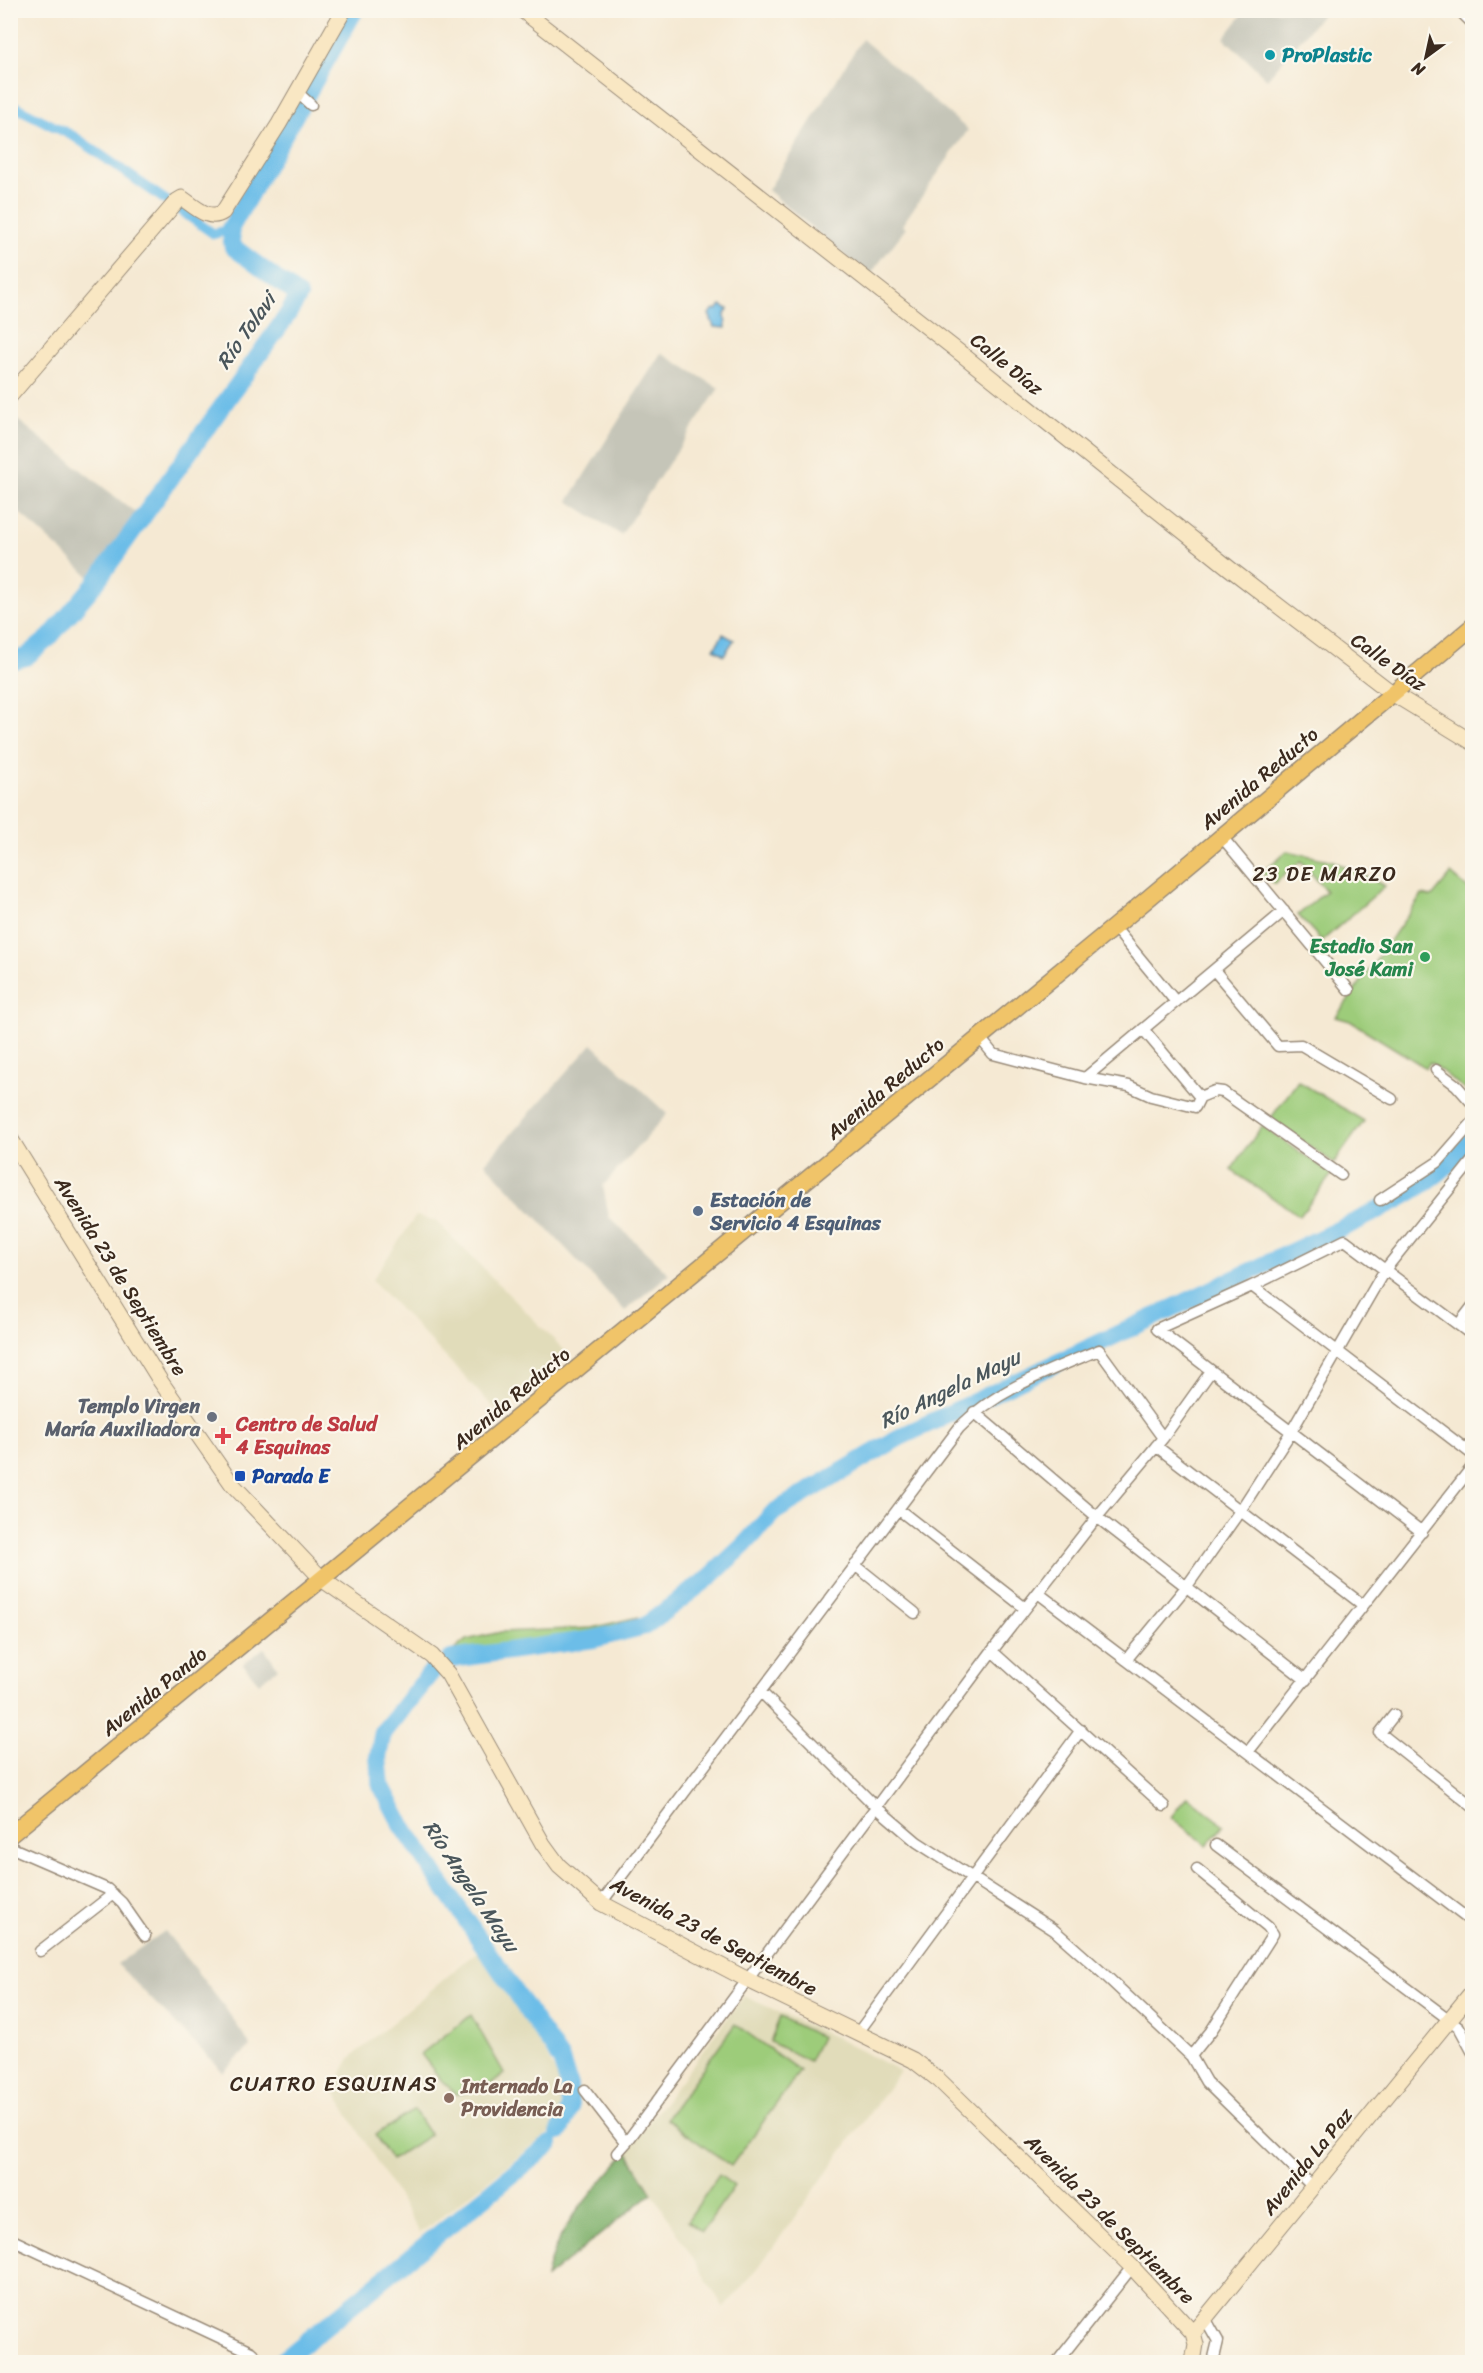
<svg xmlns="http://www.w3.org/2000/svg" width="1483" height="2373" viewBox="0 0 1483 2373" font-family="Sriracha,sans-serif">
<style>
.built{fill:#e1dcba}
.industrial{fill:#c5c5b8}
.green{fill:#9dcc7a;stroke:#6c7b4c;stroke-width:1.5}
.forest{fill:#7eb06a;stroke:#5c6d44;stroke-width:1.5}
.water{fill:#6cbde8;stroke:#547483;stroke-width:1.5}
.lines{fill:none;stroke-linecap:round;stroke-linejoin:round}
.canal{stroke:#6cbde8;stroke-width:10}
.river{stroke:#6cbde8;stroke-width:18}
.street-casing{stroke:#988a78;stroke-width:13}
.secondary-casing{stroke:#988a78;stroke-width:17}
.primary-casing{stroke:#988a78;stroke-width:19}
.street{stroke:#fff;stroke-width:10}
.secondary{stroke:#f9e7c3;stroke-width:15}
.primary{stroke:#f0c469;stroke-width:16}
.culture-dot{fill:#0f9aa8;stroke:#fbf7ec;stroke-width:2}
.leisure-dot{fill:#2e9e5b;stroke:#fbf7ec;stroke-width:2}
.service-dot{fill:#5c6f8a;stroke:#fbf7ec;stroke-width:2}
.worship-dot{fill:#6b7280;stroke:#fbf7ec;stroke-width:2}
.health-dot{fill:#e0444e;stroke:#fbf7ec;stroke-width:2}
.transit-dot{fill:#1a4fb4;stroke:#fbf7ec;stroke-width:2}
.education-dot{fill:#8d6e63;stroke:#fbf7ec;stroke-width:2}
.labels{text-anchor:middle;stroke-width:4.5;stroke-linejoin:round;paint-order:stroke}
.culture-label{font-size:20px;font-weight:bold;fill:#0d838f;stroke:#fbf7ec;text-anchor:start}
.street-label{font-size:20px;fill:#3b2a1e;stroke:#fbf7ec}
.leisure-label{font-size:20px;font-weight:bold;fill:#27864d;stroke:#fbf7ec;text-anchor:end}
.service-label{font-size:20px;font-weight:bold;fill:#4e5e75;stroke:#fbf7ec;text-anchor:start}
.worship-label{font-size:20px;font-weight:bold;fill:#5b616d;stroke:#fbf7ec;text-anchor:end}
.health-label{font-size:20px;font-weight:bold;fill:#be3a42;stroke:#fbf7ec;text-anchor:start}
.transit-label{font-size:20px;font-weight:bold;fill:#164399;stroke:#fbf7ec;text-anchor:start}
.education-label{font-size:20px;font-weight:bold;fill:#785e54;stroke:#fbf7ec;text-anchor:start}
.water-label{font-size:21px;font-style:italic;fill:#4a565b;stroke:#fbf7ec}
.neighbourhood-label{font-size:21px;letter-spacing:1.5px;fill:#3b2a1e;stroke:#fbf7ec}
</style>
<rect width="100%" height="100%" fill="#fbf7ec"/>
<filter id="ink" filterUnits="userSpaceOnUse"><feTurbulence type="fractalNoise" baseFrequency=".0167" numOctaves="2"/><feDisplacementMap in="SourceGraphic" scale="12" xChannelSelector="R" yChannelSelector="G"/><feConvolveMatrix kernelMatrix="1 2 1 2 8 2 1 2 1" color-interpolation-filters="sRGB"/></filter>
<filter id="wash" filterUnits="userSpaceOnUse"><feTurbulence type="fractalNoise" baseFrequency=".008" numOctaves="4" result="noise"/><feDisplacementMap in="SourceGraphic" scale="24" xChannelSelector="R" yChannelSelector="G"/><feGaussianBlur stdDeviation="1.35" result="paint"/><feColorMatrix in="noise" values="0 0 0 0 0 0 0 0 0 0 0 0 0 0 0 0 0 1.4 0 .05"/><feComposite in="paint" operator="in"/></filter>
<g filter="url(#wash)">
<rect width="100%" height="100%" fill="#f5e9d3"/>
<!-- built -->
<path class="built" d="M416,1216L436,1221L570,1356L499,1413L372,1280Z
M479,1950L548,2058L558,2079L561,2107L556,2125L550,2132L420,2233L333,2089L350,2058Z
M744,1996L836,2038L900,2071L758,2268L724,2308L627,2152Z"/>
<!-- industrial -->
<path class="industrial" d="M1245,11V10L1325,11L1267,79L1224,38Z
M862,39L968,130L902,225L906,228L869,276L768,190Z
M661,353L719,388L621,535L568,501Z
M10,414L136,513L91,578L11,505Z
M592,1044L667,1114L603,1186L609,1217L669,1274L625,1311L485,1163Z
M264,1648L278,1668L259,1683L243,1664Z
M165,1931L223,2005L251,2046L223,2072L117,1964Z"/>
<!-- green -->
<path class="green" d="M1287,851L1333,861L1385,886L1322,941L1298,915L1326,891L1301,861L1274,884L1262,872Z
M1451,874L1472,892V1095L1430,1062L1426,1068L1350,1021L1336,1017L1422,895L1432,897Z
M1298,1081L1364,1121L1334,1163L1270,1119Z
M1262,1126L1332,1174L1300,1216L1231,1170Z
M638,1617C614,1637 566,1638 535,1642C505,1645 476,1649 447,1656L466,1640L501,1632L592,1628Z
M1187,1796L1224,1825L1207,1846L1171,1817Z
M471,2015L504,2073C494,2087 473,2092 456,2094L442,2081L421,2054Z
M780,2017L821,2037L809,2061L770,2042Z
M735,2024L800,2071L731,2166L666,2119Z
M414,2110L430,2135L391,2160L375,2135Z
M719,2175L734,2186L702,2232L687,2221Z"/>
<!-- forest -->
<path class="forest" d="M627,2152L652,2193L546,2278C554,2228 596,2189 627,2152Z"/>
<!-- water -->
<path class="water" d="M721,305L728,309L725,314L726,328L714,327L709,314L714,309L717,310Z
M723,634L734,640L724,655L714,649Z"/>
<g class="lines">
<!-- canal -->
<path class="canal" d="M10,104L75,137L214,234L230,229"/>
<!-- river -->
<path class="river" d="M10,661L26,657L49,638L94,585L284,320L299,296L233,247L230,229L355,10
M451,1659L594,1639L645,1626L710,1577L744,1545L774,1512L900,1437L1357,1221C1403,1197 1439,1181 1472,1139
M434,1669L383,1732L378,1757L381,1785L402,1825L561,2060L569,2086L570,2109L559,2132
M281,2362L550,2144"/>
</g>
</g>
<g filter="url(#ink)">
<g class="lines">
<!-- street casing -->
<g class="street-casing">
<path id="street" d="M1459,10L1472,23
M297,92L311,105
M1222,837L1349,990
M1114,927L1176,1002
M1214,970L1278,1046L1301,1045L1392,1099
M1143,1029L1200,1097L1215,1091L1223,1092L1341,1175
M980,1038L993,1054L1085,1078L1129,1086L1151,1096L1195,1107L1200,1097
M1436,1070L1456,1085L1472,1103
M1085,1078L1284,911
M1380,1200L1438,1162L1472,1123
M1252,1286L1472,1454
M1459,1324L1472,1307
M974,1412L1097,1517L1306,1680
M1156,1446L1363,1605
M898,1509L1025,1608
M1422,1532L1157,1329L1252,1286L1345,1240L1472,1335
M855,1565L915,1613
M1038,1593L1472,1922
M992,1651L1164,1806
M1126,1660L1187,1586L1240,1511L1291,1432L1384,1271L1472,1161
M760,1691L876,1807L917,1842L1054,1930L1106,1976L1191,2056L1206,2082L1313,2187
M1394,1715L1380,1733L1472,1806
M1248,1752L1472,1467
M1216,1845L1459,2027L1472,2051
M10,1847L107,1889L122,1903L145,1936
M601,1903L959,1428C996,1389 1051,1370 1099,1350L1163,1438
M40,1951L113,1894
M857,2034L1081,1730
M1191,2056L1211,2031L1273,1934L1268,1927L1197,1869
M585,2090L626,2143
M617,2153L626,2143L992,1651L1097,1517L1163,1438L1211,1371
M10,2239L251,2352L262,2362
M1205,2318L1218,2341L1213,2362
M1057,2362L1132,2267"/>
</g>
<!-- secondary casing -->
<g class="secondary-casing">
<path id="secondary" d="M522,10L964,356L1229,568L1392,693L1472,742
M10,396L177,201L182,198C194,206 209,222 223,212L279,124L344,10
M10,1138L161,1382L232,1484L323,1580L432,1656L448,1674L543,1844L559,1866L601,1903L748,1980L913,2060L939,2080L1132,2267L1193,2333L1196,2344L1193,2362
M1193,2333L1472,1992"/>
</g>
<!-- primary casing -->
<g class="primary-casing">
<path id="primary" d="M10,1835L1114,927L1472,627"/>
</g>
<!-- street -->
<use href="#street" class="street"/>
<!-- secondary -->
<use href="#secondary" class="secondary"/>
<!-- primary -->
<use href="#primary" class="primary"/>
</g>
</g>
<!-- markers -->
<circle class="culture-dot" cx="1270" cy="55" r="6"/>
<circle class="leisure-dot" cx="1425" cy="957" r="6"/>
<circle class="service-dot" cx="698" cy="1211" r="6"/>
<circle class="worship-dot" cx="212" cy="1417" r="6"/>
<path class="health-dot" d="M220 1427h6v6h6v6h-6v6h-6v-6h-6v-6h6z"/>
<rect class="transit-dot" x="234" y="1470" width="12" height="12" rx="3"/>
<circle class="education-dot" cx="449" cy="2098" r="6"/>
<g class="labels">
<!-- culture labels -->
<g class="culture-label">
<text x="1282" y="62">ProPlastic</text>
</g>
<!-- street labels -->
<g class="street-label">
<text transform="translate(1007 364) rotate(39)" y="7">Calle Díaz</text>
<text transform="translate(1389 662) rotate(35)" y="7">Calle Díaz</text>
<text transform="translate(1259 778) rotate(-40)" y="7">Avenida Reducto</text>
<text transform="translate(885 1088) rotate(-40)" y="7">Avenida Reducto</text>
<text transform="translate(121 1276) rotate(58)" y="7">Avenida 23 de Septiembre</text>
<text transform="translate(511 1398) rotate(-40)" y="7">Avenida Reducto</text>
<text transform="translate(154 1691) rotate(-39)" y="7">Avenida Pando</text>
<text transform="translate(714 1936) rotate(28)" y="7">Avenida 23 de Septiembre</text>
<text transform="translate(1307 2161) rotate(-51)" y="7">Avenida La Paz</text>
<text transform="translate(1110 2219) rotate(45)" y="7">Avenida 23 de Septiembre</text>
</g>
<!-- leisure labels -->
<g class="leisure-label">
<text x="1413" y="953">Estadio San<tspan x="1413" dy="23">José Kami</tspan></text>
</g>
<!-- service labels -->
<g class="service-label">
<text x="710" y="1207">Estación de<tspan x="710" dy="23">Servicio 4 Esquinas</tspan></text>
</g>
<!-- worship labels -->
<g class="worship-label">
<text x="200" y="1413">Templo Virgen<tspan x="200" dy="23">María Auxiliadora</tspan></text>
</g>
<!-- health labels -->
<g class="health-label">
<text x="236" y="1431">Centro de Salud<tspan x="236" dy="23">4 Esquinas</tspan></text>
</g>
<!-- transit labels -->
<g class="transit-label">
<text x="252" y="1483">Parada E</text>
</g>
<!-- education labels -->
<g class="education-label">
<text x="461" y="2093">Internado La<tspan x="461" dy="23">Providencia</tspan></text>
</g>
<!-- water labels -->
<g class="water-label">
<text transform="translate(246 331) rotate(-55)" y="7">Río Tolavi</text>
<text transform="translate(950 1389) rotate(-26)" y="7">Río Angela Mayu</text>
<text transform="translate(471 1886) rotate(56)" y="7">Río Angela Mayu</text>
</g>
<!-- neighbourhood labels -->
<g class="neighbourhood-label">
<text x="1325" y="881">23 DE MARZO</text>
<text x="334" y="2091">CUATRO ESQUINAS</text>
</g>
</g>
<!-- margin -->
<rect width="1483" height="2373" fill="none" stroke="#fbf7ec" stroke-width="36"/>
<!-- north arrow -->
<g transform="translate(1426 57) rotate(213)" stroke="#fbf7ec" stroke-width="4.5" paint-order="stroke">
<path d="M0-4.5L10 22L0 15L-10 22Z" fill="#3b2a1e"/>
<text y="-9" font-size="16" font-weight="bold" text-anchor="middle" fill="#3b2a1e">N</text>
</g>
</svg>
